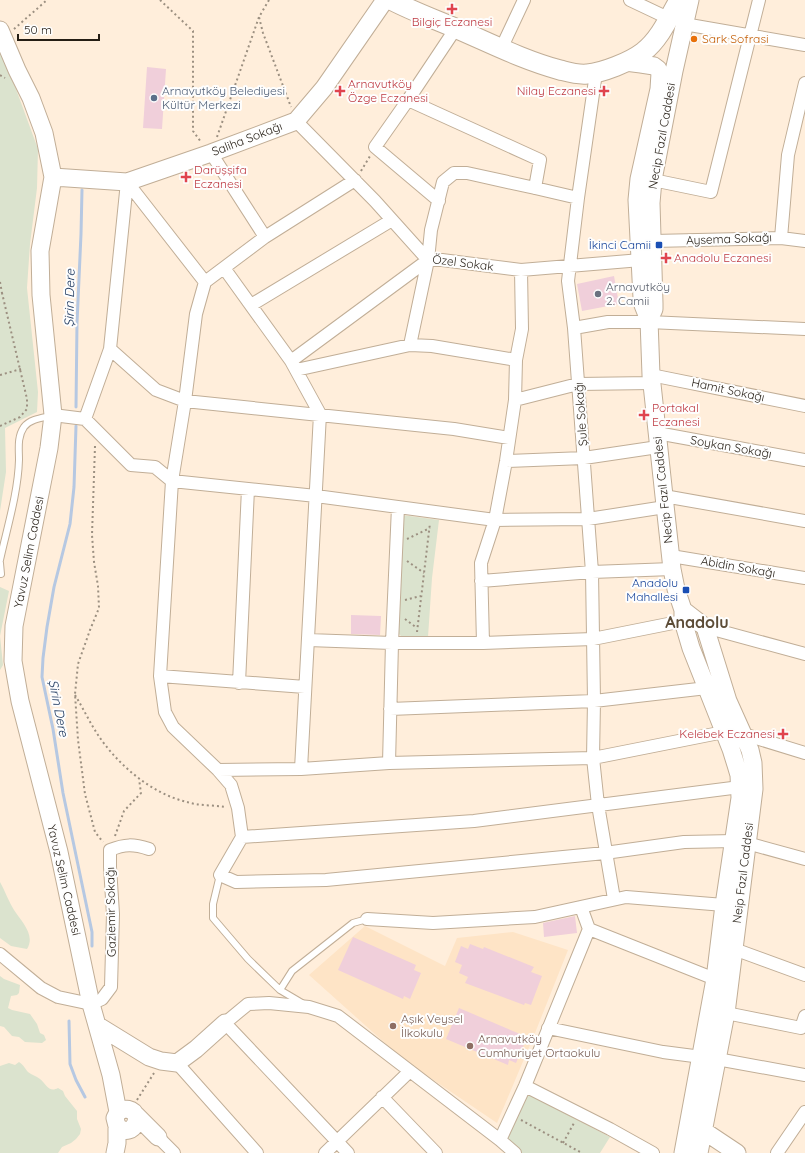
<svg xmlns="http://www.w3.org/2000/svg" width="805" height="1153" viewBox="0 0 805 1153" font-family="Quicksand,sans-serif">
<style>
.built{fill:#fee4c6}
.green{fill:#dbe3ce}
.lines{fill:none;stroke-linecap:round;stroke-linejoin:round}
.stream{stroke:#b6c8e2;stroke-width:3}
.building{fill:#f0cfda}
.lane-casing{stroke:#c1ae97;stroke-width:8}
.street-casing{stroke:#c1ae97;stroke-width:14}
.secondary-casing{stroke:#c1ae97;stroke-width:19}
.primary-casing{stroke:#c1ae97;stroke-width:21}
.path{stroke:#9c9081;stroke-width:2;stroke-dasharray:2 3;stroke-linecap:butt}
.lane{stroke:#fff;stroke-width:6}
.street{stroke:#fff;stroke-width:12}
.secondary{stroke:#fff;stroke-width:17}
.primary{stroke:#fff;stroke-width:19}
.health-dot{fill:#e0444e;stroke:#fefefe;stroke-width:1.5}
.food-dot{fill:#e8710a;stroke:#fefefe;stroke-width:1.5}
.service-dot{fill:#5c6f8a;stroke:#fefefe;stroke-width:1.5}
.transit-dot{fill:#1a4fb4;stroke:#fefefe;stroke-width:1.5}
.worship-dot{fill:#6b7280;stroke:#fefefe;stroke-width:1.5}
.education-dot{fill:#8d6e63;stroke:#fefefe;stroke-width:1.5}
.labels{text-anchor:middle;stroke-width:4;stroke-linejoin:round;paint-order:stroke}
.health-label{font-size:12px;fill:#be3a42;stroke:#fefefe;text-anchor:start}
.food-label{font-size:12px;fill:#c56008;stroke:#fefefe;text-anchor:start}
.service-label{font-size:12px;fill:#4e5e75;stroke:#fefefe;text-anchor:start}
.street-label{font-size:12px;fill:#241d14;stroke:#fefefe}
.transit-label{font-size:12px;fill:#164399;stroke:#fefefe;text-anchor:end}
.worship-label{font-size:12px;fill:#5b616d;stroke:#fefefe;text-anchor:start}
.education-label{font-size:12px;fill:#785e54;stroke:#fefefe;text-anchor:start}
.water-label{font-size:13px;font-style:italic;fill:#213b60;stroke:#fefefe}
.district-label{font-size:16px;font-weight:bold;fill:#5c4c37;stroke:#fefefe}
</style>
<rect width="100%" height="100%" fill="#ffeedb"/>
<!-- built -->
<path class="built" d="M365,926L445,966L457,938L513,932L568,950L535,1033L497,1123L404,1060L309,975Z"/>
<!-- green -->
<path class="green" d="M0,53L16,89L38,149L37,188L30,244L27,288L38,392L37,412L5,428L6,472L0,511Z
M402,515L439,520L432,578L428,637L403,638L397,632Z
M0,587L9,591L0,636L3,665L0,670Z
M0,882C5,891 9,902 14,910C21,921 36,935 27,949L11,946L0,938Z
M0,976L4,979L20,985L19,993L17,995L11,996L8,1008L12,1010L30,1014L37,1024L40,1033L44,1035L46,1040L42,1043L25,1042L19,1037L12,1036L4,1027L0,1026Z
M19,1062C24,1065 25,1069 28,1072C32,1075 36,1076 40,1079C46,1084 49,1093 58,1088L63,1091L65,1096L77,1111V1119L81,1129L80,1134L76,1139L71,1143L62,1147L58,1153H0V1066L9,1063L15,1065Z
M528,1094L610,1137L600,1153H522L505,1140Z"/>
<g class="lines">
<!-- stream -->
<path class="stream" d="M76,407L77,323L81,234L82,190
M76,426L74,487L70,524L54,587L47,627L43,658L42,677L53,729L63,793L92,932V946
M69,1021L70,1064L76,1080L85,1097"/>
</g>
<!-- building -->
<path class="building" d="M147,67L166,69L162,129L143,128Z
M614,276L619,304L582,311L577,284Z
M351,615L381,616L380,635L351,634Z
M575,916L577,933L544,937L543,923Z
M353,937L416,965L414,970L421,973L410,999L404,996L403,999L338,970Z
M470,944L483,949L484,947L534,967L531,972L542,976L531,1005L525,1003L524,1005L465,983L468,977L459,973L462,965L455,962L461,946L468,949Z
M459,1008L520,1034L519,1038L526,1040L516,1063L509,1060L508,1065L446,1039Z"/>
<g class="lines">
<!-- lane casing -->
<g class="lane-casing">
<path id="lane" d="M0,560C7,528 18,493 19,460C19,449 17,437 24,427C30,419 42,418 51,416
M0,563L1,574
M220,875L213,904V918L248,959L280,990L302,1003
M280,990L292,971L353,923L367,919"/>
</g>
<!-- street casing -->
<g class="street-casing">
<path id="street" d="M630,0L668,18
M684,24L805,45
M501,49L524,0
M596,73L578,198L568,281L574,328L592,572L594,701L593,758L598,805L614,899
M408,100L540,160L535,188
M296,121L375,201L428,260H442L521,270L641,260
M211,153L265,237
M355,180L265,237L205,282L196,314L185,401L172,481L160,676L165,712L173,727L218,770L231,785L238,808L242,837L220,875L236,882L326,880L605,853L684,842L734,841L747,843L805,859
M653,180L711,192L759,0
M127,182L205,282
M439,201L375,147L408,100L456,28
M781,238L788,155L805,83
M653,241L781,238L805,241
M224,268L291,361L320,414L301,769
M251,305L392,220
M574,328L608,322H649L805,329
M410,345L428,260L431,230L443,182L454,173H467L535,188L578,198
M110,349L156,390L185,401L454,429L509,438
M291,361L428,260
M296,370L410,345L432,346L516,360
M651,375L805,406
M515,400L578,384L652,383
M53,415L85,419L131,465L155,467L172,481L316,496L495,520L588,519L665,507
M85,419L110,349L127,182
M657,433L805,460
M506,461L584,458L658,447
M664,496L805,521
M671,556L805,578
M481,581L592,572L672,569
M308,640L392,643H483L593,639L683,621L805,654
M483,643L481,563L495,520L506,461L515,400L516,360L522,329L521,270
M160,676L305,687
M239,683L248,489
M390,709L594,701L707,688
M389,763L392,643L398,507
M218,770L301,769L389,763L593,758L724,732L743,734L805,753
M242,837L474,821L740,787
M367,919L433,923L535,917L626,897L724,905
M589,929L715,979
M734,949L805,975
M0,954L41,988L58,997L91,1004L102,999L111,987L113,914L110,867V850C125,844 133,844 149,849
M726,1013L801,1028L805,1016
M548,1028L663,1052L717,1059L805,1075
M177,1063L257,1153
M525,1086L610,1129L653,1153
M382,1097L436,1153
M158,1137L174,1153
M500,1140L525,1086L589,929L581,907
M325,1153L410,1071
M348,1153L225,1023L248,1004L269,1003L309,1007L338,1016L500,1140L515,1153
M777,1153L805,1112"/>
</g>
<!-- secondary casing -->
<g class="secondary-casing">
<path id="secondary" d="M0,30L17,70L31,98L44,133L53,177L40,251L41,295L53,415L49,448L14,626L13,661L20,701L59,852L91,1004L111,1075L118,1112
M625,62L641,64L654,66L658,69L660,73L659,89L639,179L637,200L642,298L643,305L649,320L651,375L664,496L672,569L676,589L683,610V621L691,648L731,749L736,765L739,775L740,798L724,905L715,979L683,1153
M53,177L127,182L211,153L296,121L324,88L385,0
M649,320L654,309V303L651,203L653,180L674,71L690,0
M683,610L705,627L728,701L750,750L753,763L754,789L726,1013L699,1153
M97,1025L149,1057L161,1061L177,1063L196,1049L225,1023
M136,1115L158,1137
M704,1131L737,1153
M115,1153L117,1143V1126L115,1118L118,1112L124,1109C147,1109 134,1142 117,1126"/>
</g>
<!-- primary casing -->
<g class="primary-casing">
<path id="primary" d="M391,0C412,11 434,19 455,28C490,43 523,60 560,70C568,72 577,75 587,74C602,73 630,62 643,52C659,40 669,18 679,0"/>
</g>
<!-- path -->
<path class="path" d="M160,0L193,31V131L201,142
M269,0L259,17L263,33L291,107
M14,29L47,0
M0,75L5,78
M217,137L259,17
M361,171L370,156
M0,282L2,293H0
M0,375L21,369
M0,426L20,417L27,409V399L2,293
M95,446L92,535L94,562L98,586L99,608L90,630L78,664L75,694L78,740L85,794L95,832L103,842
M407,539L430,528
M407,561L424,573
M405,600L421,596
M405,619L417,628
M417,632L430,523
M75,695C83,708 90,723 98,735C118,765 152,794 187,802C199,806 214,805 226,807
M115,836L124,811L141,793L139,779
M137,1100L154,1073
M521,1120L582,1153
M563,1143L574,1123"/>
<!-- lane -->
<use href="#lane" class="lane"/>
<!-- street -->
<use href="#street" class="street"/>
<!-- secondary -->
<use href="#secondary" class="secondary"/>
<!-- primary -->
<use href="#primary" class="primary"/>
</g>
<!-- markers -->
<g class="health-dot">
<path d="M450 3h4v4h4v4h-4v4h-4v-4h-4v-4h4z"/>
<path d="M338 85h4v4h4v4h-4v4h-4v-4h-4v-4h4z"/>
<path d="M602 85h4v4h4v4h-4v4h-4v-4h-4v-4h4z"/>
<path d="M184 171h4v4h4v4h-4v4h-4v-4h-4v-4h4z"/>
<path d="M664 252h4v4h4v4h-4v4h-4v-4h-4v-4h4z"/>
<path d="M642 409h4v4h4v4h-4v4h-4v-4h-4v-4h4z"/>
<path d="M781 728h4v4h4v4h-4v4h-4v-4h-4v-4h4z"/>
</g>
<circle class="food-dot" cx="694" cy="39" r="4"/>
<circle class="service-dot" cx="154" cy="98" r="4"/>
<g class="transit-dot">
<rect x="655" y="241" width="8" height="8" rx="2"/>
<rect x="682" y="586" width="8" height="8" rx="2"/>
</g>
<circle class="worship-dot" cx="598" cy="294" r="4"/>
<g class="education-dot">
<circle cx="393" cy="1026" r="4"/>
<circle cx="470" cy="1046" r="4"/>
</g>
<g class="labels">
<!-- health labels -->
<g class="health-label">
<text x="452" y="26" text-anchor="middle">Bilgiç Eczanesi</text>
<text x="348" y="88">Arnavutköy<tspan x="348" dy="14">Özge Eczanesi</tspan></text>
<text x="596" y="95" text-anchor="end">Nilay Eczanesi</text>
<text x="194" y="174">Darüşşifa<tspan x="194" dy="14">Eczanesi</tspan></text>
<text x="674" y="262">Anadolu Eczanesi</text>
<text x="652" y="412">Portakal<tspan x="652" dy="14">Eczanesi</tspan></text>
<text x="775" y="738" text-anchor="end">Kelebek Eczanesi</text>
</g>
<!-- food labels -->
<g class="food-label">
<text x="702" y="43">Sark Sofrasi</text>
</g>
<!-- service labels -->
<g class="service-label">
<text x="162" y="95">Arnavutköy Belediyesi<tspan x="162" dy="14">Kültür Merkezi</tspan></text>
</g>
<!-- street labels -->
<g class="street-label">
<text transform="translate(662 136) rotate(-80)" y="4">Necip Fazıl Caddesi</text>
<text transform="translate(247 139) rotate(-21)" y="4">Saliha Sokağı</text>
<text transform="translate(729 239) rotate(-2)" y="4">Aysema Sokağı</text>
<text transform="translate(463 263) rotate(7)" y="4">Özel Sokak</text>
<text transform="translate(728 390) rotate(12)" y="4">Hamit Sokağı</text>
<text transform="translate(581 414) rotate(-94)" y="4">Şule Sokağı</text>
<text transform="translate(731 447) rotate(10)" y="4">Soykan Sokağı</text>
<text transform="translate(663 490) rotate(-96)" y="4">Necip Fazıl Caddesi</text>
<text transform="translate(29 552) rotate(-79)" y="4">Yavuz Selim Caddesi</text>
<text transform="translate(738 567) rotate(10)" y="4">Abidin Sokağı</text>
<text transform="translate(743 873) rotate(-83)" y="4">Neip Fazıl Caddesi</text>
<text transform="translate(64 880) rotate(77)" y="4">Yavuz Selim Caddesi</text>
<text transform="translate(111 912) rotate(-91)" y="4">Gaziemir Sokağı</text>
</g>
<!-- transit labels -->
<g class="transit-label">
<text x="651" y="249">İkinci Camii</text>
<text x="678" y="587">Anadolu<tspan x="678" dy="14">Mahallesi</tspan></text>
</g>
<!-- worship labels -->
<g class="worship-label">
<text x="606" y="291">Arnavutköy<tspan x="606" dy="14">2. Camii</tspan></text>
</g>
<!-- education labels -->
<g class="education-label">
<text x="401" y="1023">Aşık Veysel<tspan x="401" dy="14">İlkokulu</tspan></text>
<text x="478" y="1043">Arnavutköy<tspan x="478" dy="14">Cumhuriyet Ortaokulu</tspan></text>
</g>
<!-- water labels -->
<g class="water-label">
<text transform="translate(69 298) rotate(-89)" y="5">Şirin Dere</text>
<text transform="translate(59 708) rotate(79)" y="5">Şirin Dere</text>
</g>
<!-- district labels -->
<g class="district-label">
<text x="697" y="628">Anadolu</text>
</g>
</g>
<!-- scale -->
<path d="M18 34v6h81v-6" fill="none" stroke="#241d14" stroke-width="2"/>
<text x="24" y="34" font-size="12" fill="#241d14" stroke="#fefefe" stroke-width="3" paint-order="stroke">50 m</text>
</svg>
